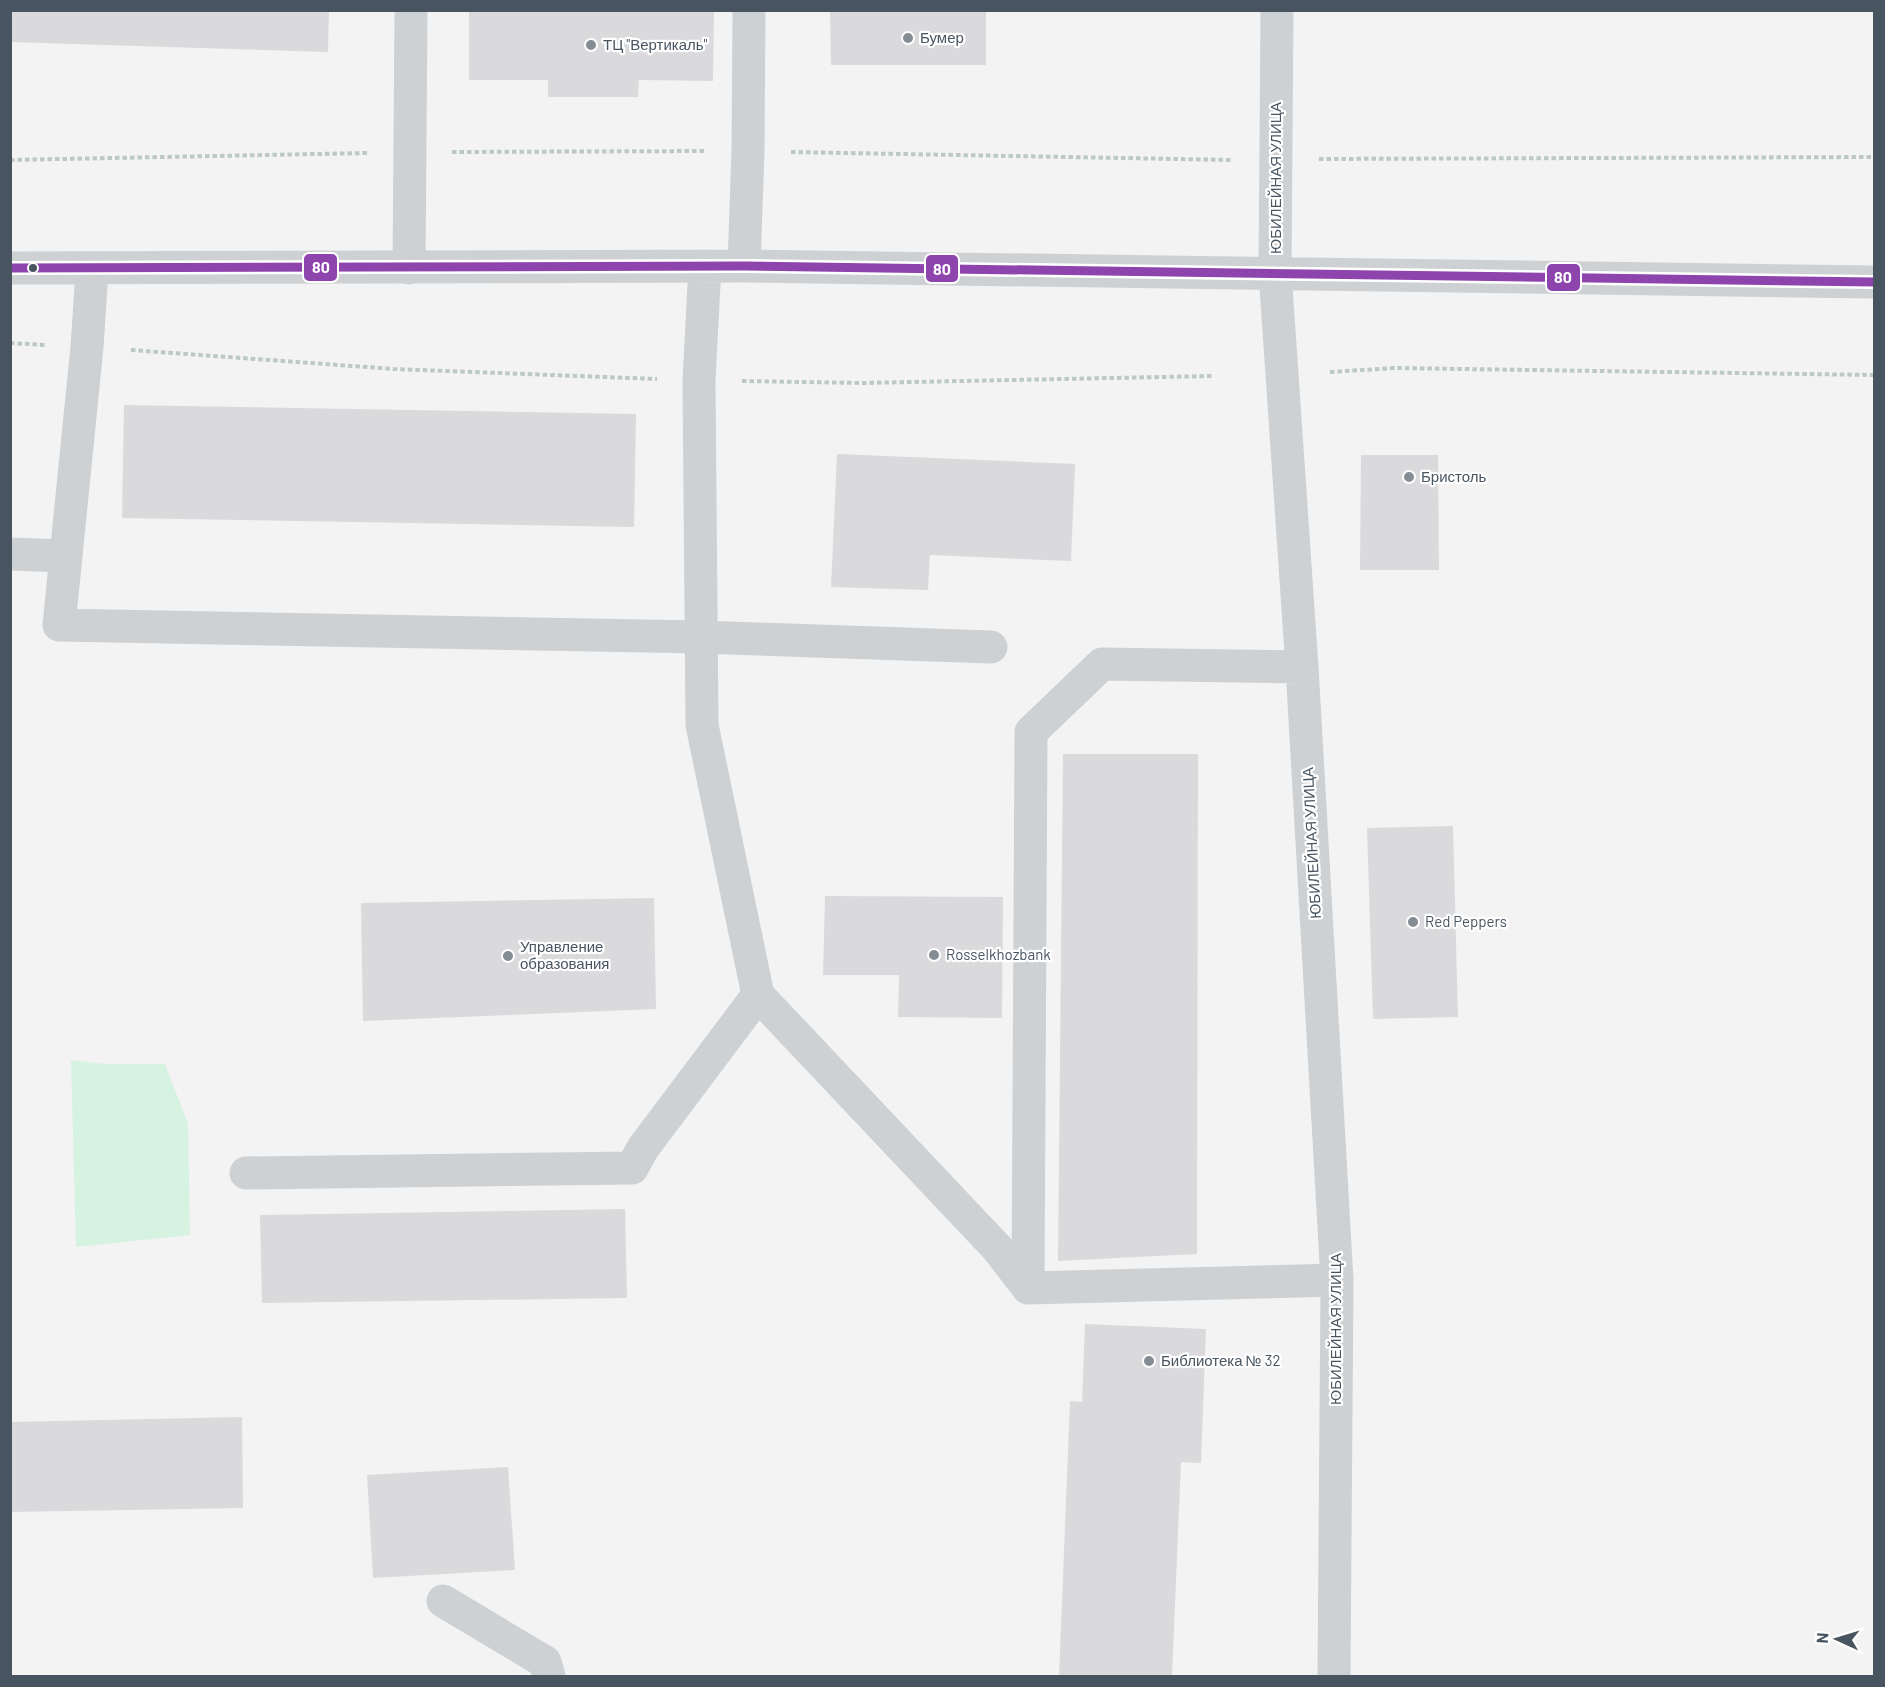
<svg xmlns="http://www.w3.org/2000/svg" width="1885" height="1687" viewBox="0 0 1885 1687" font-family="Barlow,sans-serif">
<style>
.green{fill:#d6f2e1}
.building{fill:#dadadc}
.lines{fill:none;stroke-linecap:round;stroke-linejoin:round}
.path{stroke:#bbc8c3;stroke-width:4;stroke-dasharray:4.5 3;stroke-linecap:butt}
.minor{stroke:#ced1d4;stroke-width:33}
.bus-1-casing{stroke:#fff;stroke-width:14}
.bus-1{stroke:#8e44ad;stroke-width:9}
.poi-dot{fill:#848c94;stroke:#fff;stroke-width:2}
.bus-dot{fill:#485561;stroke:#fff;stroke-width:2}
.labels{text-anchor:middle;stroke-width:4.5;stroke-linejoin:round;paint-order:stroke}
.poi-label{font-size:15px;fill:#485561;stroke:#fff;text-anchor:start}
.street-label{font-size:15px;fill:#485561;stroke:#fff}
.line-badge{stroke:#fff;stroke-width:2}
.badge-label{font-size:16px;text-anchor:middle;font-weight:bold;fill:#fff}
</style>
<rect width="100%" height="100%" fill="#f3f3f3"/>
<!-- green -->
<path class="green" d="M71,1060L104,1064H165L188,1124L190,1235L76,1247Z"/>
<!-- building -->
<path class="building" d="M10,10H329L328,52L10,42Z
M469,10H714L713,81L639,80L638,97H548V80H469Z
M830,10H986V65H831Z
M124,405L636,414L634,527L122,518Z
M837,454L1075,464L1071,561L930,555L928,590L831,587Z
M1361,455H1438L1439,570H1360Z
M1063,754H1198L1197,1254L1058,1261Z
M1453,826L1458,1017L1373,1019L1367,828Z
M825,896L1003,897L1002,1018L898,1017L899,975H823Z
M654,898L656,1009L363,1021L361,903Z
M625,1209L627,1298L262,1303L260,1215Z
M1085,1324L1206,1329L1201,1463L1181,1462L1172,1676H1059L1070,1401L1082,1402Z
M242,1417L243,1508L10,1512V1422Z
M508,1467L515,1570L373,1578L367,1475Z"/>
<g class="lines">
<!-- path -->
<path class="path" d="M452,152L706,151
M791,152L1232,160
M1319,159L1874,157
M10,160L367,153
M10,343L46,345
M131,350L394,369L657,379
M1330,372L1394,368L1874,375
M742,381L862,383L1212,376"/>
<!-- minor -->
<path class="minor" d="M1277,10L1275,272L1302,667L1337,1280L1334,1676
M705,266L699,380L702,725L758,995L998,1249L1028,1288L1337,1280
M744,266L748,151L749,10
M10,268L744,266L1874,282
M409,268L411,10
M92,270L87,347L59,625L700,637L991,647
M10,554L64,556
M246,1173L632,1168L643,1148L758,995
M1028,1288L1031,732L1102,664L1302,667
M443,1601L545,1662L549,1676"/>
<!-- bus-1 casing -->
<g class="bus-1-casing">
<path id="bus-1" d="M10,268L744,266L1874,282"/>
</g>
<!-- bus-1 -->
<use href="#bus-1" class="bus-1"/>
</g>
<!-- markers -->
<g class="poi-dot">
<circle cx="908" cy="38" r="6"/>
<circle cx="591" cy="45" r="6"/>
<circle cx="1409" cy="477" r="6"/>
<circle cx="1413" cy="922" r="6"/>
<circle cx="934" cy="955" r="6"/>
<circle cx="508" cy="956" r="6"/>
<circle cx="1149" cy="1361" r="6"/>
</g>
<circle class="bus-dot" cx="33" cy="268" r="5"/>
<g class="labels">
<!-- poi labels -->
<g class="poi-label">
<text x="920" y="43">Бумер</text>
<text x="603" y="50">ТЦ "Вертикаль"</text>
<text x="1421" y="482">Бристоль</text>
<text x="1425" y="927">Red Peppers</text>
<text x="520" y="952">Управление<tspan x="520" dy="17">образования</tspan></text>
<text x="946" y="960">Rosselkhozbank</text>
<text x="1161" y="1366">Библиотека № 32</text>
</g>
<!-- street labels -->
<g class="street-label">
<text transform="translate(1276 178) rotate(-90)" y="5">ЮБИЛЕЙНАЯ УЛИЦА</text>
<text transform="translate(1312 843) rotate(-93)" y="5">ЮБИЛЕЙНАЯ УЛИЦА</text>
<text transform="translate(1336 1329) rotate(-90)" y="5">ЮБИЛЕЙНАЯ УЛИЦА</text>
</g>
</g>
<g class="line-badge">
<rect x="303" y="253" width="35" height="29" rx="6" fill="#8e44ad"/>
<rect x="925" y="254" width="34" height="29" rx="6" fill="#8e44ad"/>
<rect x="1546" y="263" width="35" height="29" rx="6" fill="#8e44ad"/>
</g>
<g class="badge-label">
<text x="321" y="273">80</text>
<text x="942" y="275">80</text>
<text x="1563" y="283">80</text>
</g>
<!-- border -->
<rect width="1885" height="1687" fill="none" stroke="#485561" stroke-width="24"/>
<!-- north arrow -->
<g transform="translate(1837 1639) rotate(274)" stroke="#ffffff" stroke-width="4.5" paint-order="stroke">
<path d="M0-4.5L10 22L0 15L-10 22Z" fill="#485561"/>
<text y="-9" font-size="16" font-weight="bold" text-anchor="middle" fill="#485561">N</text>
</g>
</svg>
